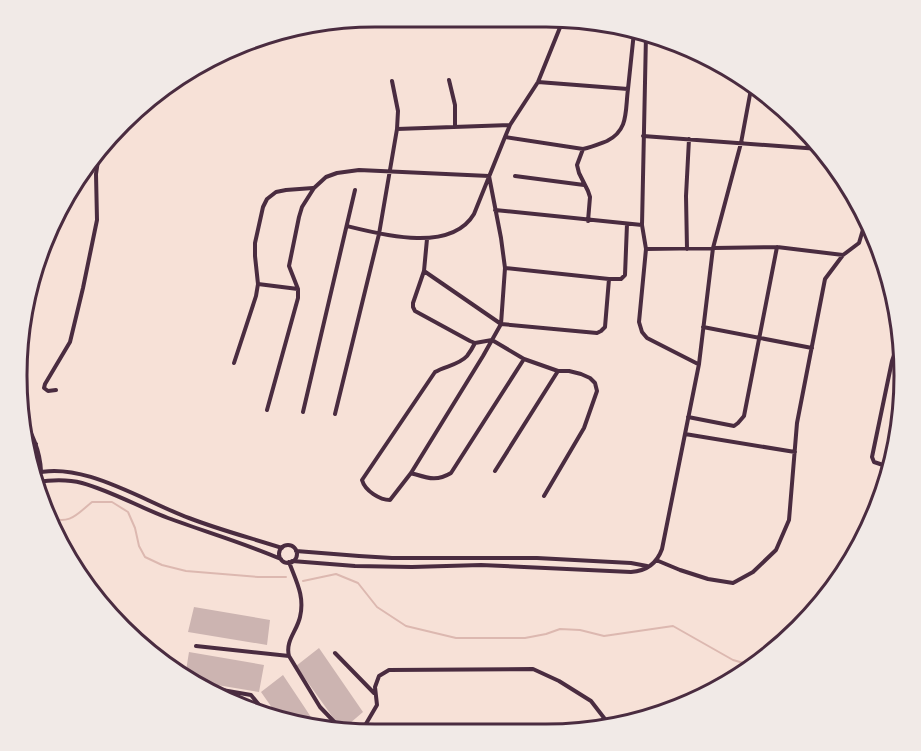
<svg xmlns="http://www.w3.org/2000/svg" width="921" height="751" viewBox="0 0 921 751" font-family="Arial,sans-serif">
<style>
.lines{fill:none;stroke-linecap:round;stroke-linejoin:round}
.stream{stroke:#dcb8b0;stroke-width:2}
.building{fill:#ccb4b1}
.minor{stroke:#4a2c40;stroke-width:4}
.tertiary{stroke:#4a2c40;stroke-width:4.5}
.rim{fill:none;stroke:#4a2c40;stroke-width:3}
</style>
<rect width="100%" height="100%" fill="#f7e1d7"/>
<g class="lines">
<!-- stream -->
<path class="stream" d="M48,518C71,524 75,516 92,502H112L128,512L135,528L139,546L145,557L162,565L186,571L258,577H286
M303,581L336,574L358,583L377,607L406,626L456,638H525L546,634L560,629L580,630L604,636L673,626L733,660L747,664"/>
</g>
<!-- building -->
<path class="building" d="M194,607L270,620L267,645L188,632Z
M319,648L363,712L342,730L296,666Z
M189,652L264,665L259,692L193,681L185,677Z
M283,675L305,708L318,728L282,722L261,692Z"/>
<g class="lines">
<!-- minor -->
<path class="minor" d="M646,35L642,225L646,249L777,247L843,255
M449,80L455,105V126
M392,81L398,111L397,129
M628,89L634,32
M643,136L819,149
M505,137L583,149C592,147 599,144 607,141C629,130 625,111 628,89L538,82
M583,149L577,165L579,173L588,191L590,197L588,221
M515,176L584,185
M495,210L642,225
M347,226C383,235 451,253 474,214L505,137L510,125L538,82L561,25
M427,239L424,271L413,303V307L415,311L470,341L475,343L492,340L524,359L558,371H569L581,374L590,378L595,383L597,391L584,428L544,496
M646,249L639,322L642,332L647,338L698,364
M687,249L686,196L689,139
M505,268L609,279H621L625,275L627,224
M424,271L501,324L597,333L601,331L605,327L609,279
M258,284L298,289
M703,327L812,348
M234,363L256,296L258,284L255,256V243L263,207L267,199L276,192L286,190L313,188
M56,390L48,391L44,388L45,384L70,342L83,288L97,220L96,174L100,148
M267,410L298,298V289L289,266L299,217L302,207L314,188L326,177L337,173L359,170L489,176L501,238L505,268L501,324L483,356L411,473L390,500C380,500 365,491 362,480L435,372C445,366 459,365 467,356C470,352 473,347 475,343
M303,412L355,190
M335,414L379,234L397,129L510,125
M21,415C32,433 40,450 41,471
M688,417L734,426L738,423L744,416L777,247
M685,434L795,452
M23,440L36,444
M889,467L874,462L872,457L892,361L900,338
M495,471L558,371
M411,473C428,478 436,482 451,473L524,359
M33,474C80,459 145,502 189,518C220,530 251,538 282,548
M36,482C51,480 67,479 82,483C111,491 139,507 168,518C206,532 244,543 281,559
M279 554a9 9 0 1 1 18 0a9 9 0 1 1-18 0Z
M296,551L359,556L392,558H537L631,563L647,566
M656,560L680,570L708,579L733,583L753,572L776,550L789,520L797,423L825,279L843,255L859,243L867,216
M292,561L355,566L412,567L481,565L631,572C646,571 657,563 662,549L699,364L713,248L741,143L751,89
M289,562C296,581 305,596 300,617C297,631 285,641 289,656L320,707L344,732
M196,646L289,656
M335,653L374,693
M199,686L251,695L269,717
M360,734L377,705L375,687L379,676L389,670L533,669L559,681L591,701L608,723"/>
<!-- tertiary -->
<path class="tertiary" d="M435,17L530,24L605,26"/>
</g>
<!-- crop -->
<path d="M0 0H921V751H0ZM375 27H546A348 348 0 0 1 894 375V376A348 348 0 0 1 546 724H375A348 348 0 0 1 27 376V375A348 348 0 0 1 375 27Z" fill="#f1eae7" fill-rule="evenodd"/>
<path class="rim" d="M375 27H546A348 348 0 0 1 894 375V376A348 348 0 0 1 546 724H375A348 348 0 0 1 27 376V375A348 348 0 0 1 375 27Z"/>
</svg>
